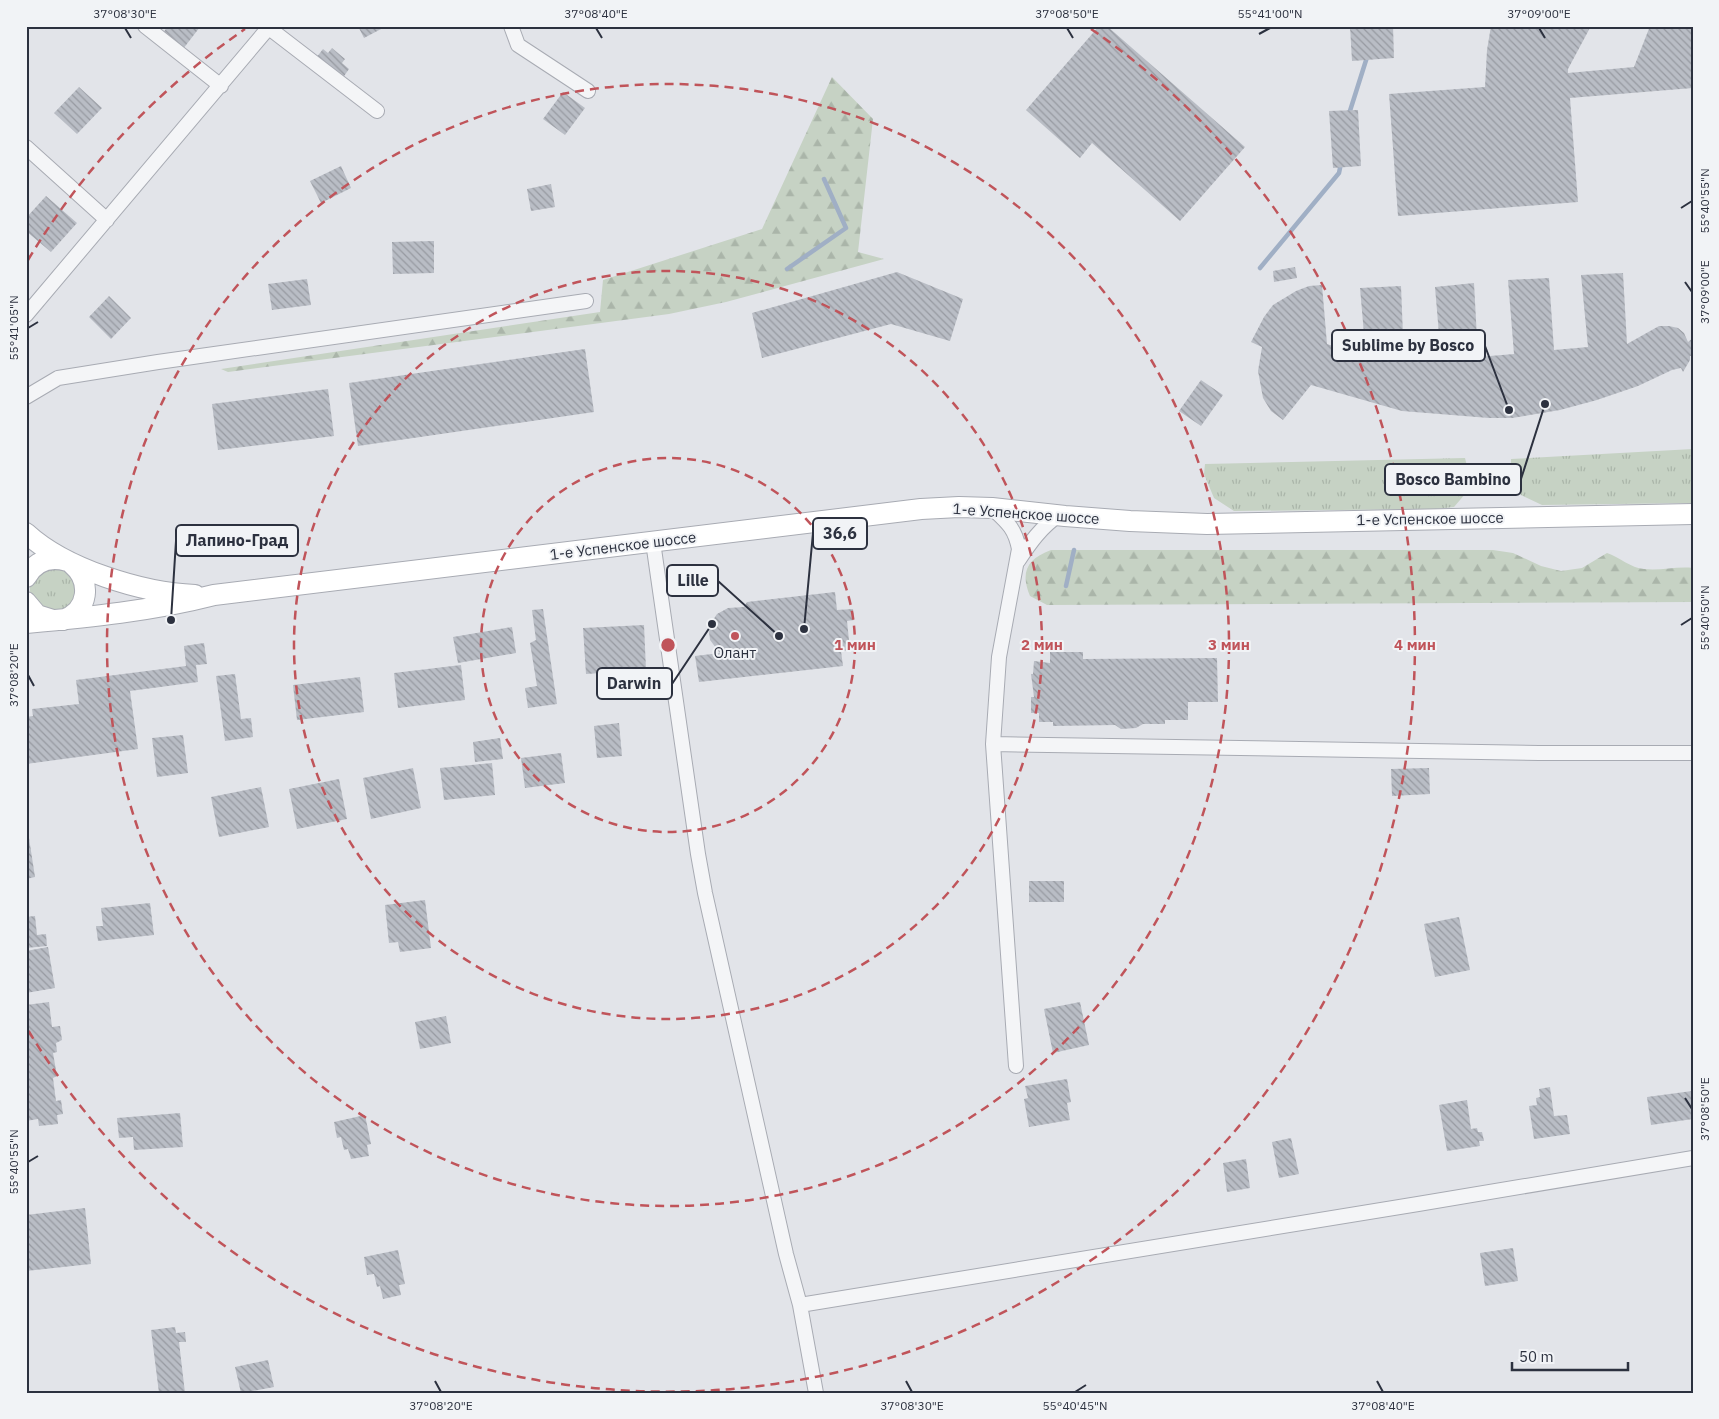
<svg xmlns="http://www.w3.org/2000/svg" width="1719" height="1419" viewBox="0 0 1719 1419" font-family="'IBM Plex Sans',sans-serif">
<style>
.grass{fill:url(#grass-tufts)}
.forest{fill:url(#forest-firs)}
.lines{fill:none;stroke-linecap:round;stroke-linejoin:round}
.stream{stroke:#a0afc5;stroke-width:4.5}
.building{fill:url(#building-back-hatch)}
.minor-casing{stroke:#a8abb3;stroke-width:16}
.secondary-casing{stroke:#a8abb3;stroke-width:22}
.minor{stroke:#f4f5f7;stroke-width:14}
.secondary{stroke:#fff;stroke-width:20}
.ticks{fill:none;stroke:#2c313f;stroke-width:2}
.ring{fill:none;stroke:#c0545a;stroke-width:2.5;stroke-dasharray:9 6}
.poi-dot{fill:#c0545a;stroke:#f1f3f6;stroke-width:2}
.labels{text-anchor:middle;stroke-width:4;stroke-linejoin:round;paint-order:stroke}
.street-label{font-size:15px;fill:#2c313f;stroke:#f1f3f6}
.poi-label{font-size:15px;fill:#2c313f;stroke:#f1f3f6}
.centre{fill:#c0545a;stroke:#f1f3f6;stroke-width:2.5}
.ring-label{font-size:15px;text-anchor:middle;font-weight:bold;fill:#c0545a;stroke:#f1f3f6;stroke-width:4;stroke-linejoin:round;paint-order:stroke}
.leader{fill:none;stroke:#2c313f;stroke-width:2}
.callout-dot{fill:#2c313f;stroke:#f1f3f6;stroke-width:2}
.callout{fill:#f1f3f6;stroke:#2c313f;stroke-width:2}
.callout-label{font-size:16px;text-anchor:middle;font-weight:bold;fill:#2c313f}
.neatline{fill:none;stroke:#2c313f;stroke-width:2}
.ticks-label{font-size:12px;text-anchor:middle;fill:#2c313f}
</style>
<defs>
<pattern id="grass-tufts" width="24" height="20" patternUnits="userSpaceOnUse" patternTransform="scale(1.25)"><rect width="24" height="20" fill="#c6d2c4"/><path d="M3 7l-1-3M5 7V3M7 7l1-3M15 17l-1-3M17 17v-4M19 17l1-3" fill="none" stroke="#aab5a9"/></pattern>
<pattern id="forest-firs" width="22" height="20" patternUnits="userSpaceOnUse" patternTransform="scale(1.25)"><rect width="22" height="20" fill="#c6d2c4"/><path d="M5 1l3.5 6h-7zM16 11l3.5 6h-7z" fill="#aab5a9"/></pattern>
<pattern id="building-back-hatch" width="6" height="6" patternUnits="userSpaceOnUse" patternTransform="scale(1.25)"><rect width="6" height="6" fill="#b9bdc5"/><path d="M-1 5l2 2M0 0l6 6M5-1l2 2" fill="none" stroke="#979aa1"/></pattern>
</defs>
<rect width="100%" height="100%" fill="#e2e4e9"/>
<!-- grass -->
<path class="grass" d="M1693,449V503L1542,505L1521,495L1511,481V459Z
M1465,458L1472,486L1454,507L1436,509L1234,511L1214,498L1204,474L1205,464Z
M60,565L78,580L72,607L50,614L30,594V585L34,576Z"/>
<!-- forest -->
<path class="forest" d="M832,77L873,119L858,252L884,259L726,302L669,314L228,372L221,369L600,312L603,280L762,229Z
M1051,550H1493L1513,553L1541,566L1561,571L1582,568L1607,553C1619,557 1631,568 1644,569C1660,571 1677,566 1693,568V602L1047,605L1030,596C1020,572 1027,559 1051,550Z"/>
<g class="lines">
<!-- stream -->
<path class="stream" d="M1349,114L1368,54
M1260,268L1339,173L1341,163
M787,269L846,228L824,179
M1066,586L1074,550"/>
</g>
<!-- building -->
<path class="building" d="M168,26H198L200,27L183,49L163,33Z
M358,26H382L383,28L364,38Z
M1099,26H1107L1245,147L1180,221L1092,143L1080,158L1026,110Z
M1350,26H1393L1394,58L1352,61Z
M1491,26H1591L1568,69V73L1634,67L1650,26H1693V88L1570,98L1578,202L1398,216L1389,94L1485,87L1487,50Z
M332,48L345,59L342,63L349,69L342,79L316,58L323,49L328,53Z
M79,87L102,108L77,134L54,113Z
M563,92L585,108L565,135L543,119Z
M1358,110L1361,166L1333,168L1329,111Z
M341,166L351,188L321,203L310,181Z
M551,184L555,207L531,211L527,189Z
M46,196L77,223L51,252L26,231V218Z
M434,241V273L393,274L392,242Z
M1295,267L1297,278L1274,282L1273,271Z
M897,272L963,299L950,341L891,324L762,358L752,313Z
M1623,273L1627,344L1659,326H1669L1678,328L1684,333L1688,342L1693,338V356H1690V360L1683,372L1681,368L1672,370L1638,386L1597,400L1560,410L1512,418H1489L1402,411L1311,385L1283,420L1271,411L1263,398L1258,371L1262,347L1251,342L1264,317L1273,305L1296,291L1309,286L1322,285L1327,344L1366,357L1360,288L1401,286L1404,360L1441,358L1435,287L1474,283L1478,357L1514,354L1508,280L1549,278L1554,350L1588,347L1581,275Z
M307,279L311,305L272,310L268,284Z
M109,296L131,318L111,339L89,317Z
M585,349L594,412L358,446L349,383Z
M1201,380L1223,395L1201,426L1179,411Z
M328,389L334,436L218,450L212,404Z
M835,592L837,610L853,609L854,620L847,621L850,650L841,651L843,666L699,682L695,656L720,653L710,640L709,632L711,623L717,614L728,608L744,607L747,602Z
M543,609L557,704L528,708L525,688L537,686L530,643L536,640L532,610Z
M644,625L646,670L586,674L583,628Z
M512,627L516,653L458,663L453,637Z
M204,643L207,664L196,665L198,682L130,691L138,749L26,764V717L33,716L32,709L79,704L76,680L186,666L184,646Z
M1050,652H1083V659L1217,658L1218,702H1188V720H1165V724H1143L1136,728L1121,729L1115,725L1053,726V722H1039V713H1031V697H1034L1031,674H1033L1034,661L1050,663Z
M461,665L465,700L398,708L394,673Z
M235,674L241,719L251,718L253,737L225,741L216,676Z
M360,677L364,712L297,720L293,685Z
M619,723L622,756L597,758L594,726Z
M183,735L188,773L157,777L152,738Z
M500,738L503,759L475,762L473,742Z
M561,753L565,783L525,788L521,758Z
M492,763L495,795L444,800L440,768Z
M413,768L421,808L371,819L363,778Z
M1429,768L1430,794L1392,796L1391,769Z
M339,779L347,819L297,829L289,789Z
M261,787L269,827L219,837L211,797Z
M26,838H29L35,877L26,879Z
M1029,881H1064V902H1029Z
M425,900L431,948L400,952L398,942L389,943L385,905Z
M150,903L154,935L98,941L96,926H103L101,908Z
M35,916L37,935L46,934L47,946L26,948V917Z
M1459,917L1470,970L1435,977L1424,924Z
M48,947L55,988L26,993V951Z
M49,1002L52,1027L60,1026L62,1040L56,1043L57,1052L53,1053L57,1076L53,1078L56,1101L61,1100L63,1114L57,1115L58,1124L39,1126L38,1119L26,1121V1005Z
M1080,1002L1089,1045L1053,1053L1044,1009Z
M446,1016L451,1043L420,1049L415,1022Z
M1067,1079L1071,1102L1067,1103L1070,1120L1029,1127L1024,1099L1028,1098L1025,1086Z
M1550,1087L1554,1116L1567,1115L1570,1134L1534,1139L1529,1106L1537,1105L1536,1098L1540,1097L1539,1089Z
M1692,1091L1693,1119L1651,1125L1647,1097Z
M1467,1100L1471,1129L1477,1128L1478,1132H1482L1484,1141H1479L1480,1146L1447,1151L1439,1105Z
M180,1113L183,1147L134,1150L133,1137L119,1138L117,1118Z
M365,1115L371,1144L367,1145L369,1156L351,1159L348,1149L344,1150L341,1137L337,1138L334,1122Z
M1291,1138L1299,1174L1279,1178L1272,1142Z
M1246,1159L1250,1188L1227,1192L1223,1163Z
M85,1208L91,1264L26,1271V1215Z
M1513,1248L1518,1281L1485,1286L1480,1253Z
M398,1250L405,1284L399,1285L401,1295L383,1299L380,1286L377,1287L374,1274L367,1275L364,1257Z
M175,1327L176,1333L185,1332L186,1342H179L185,1393H159L151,1330Z
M268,1360L274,1387L241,1393L235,1367Z"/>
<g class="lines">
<!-- minor casing -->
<g class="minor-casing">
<path id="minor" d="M145,26L221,86
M511,26L518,45L588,91
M269,28L377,111
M26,147L107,220
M26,315L270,26
M26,397L58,378L158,362L586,301
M992,508C1007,522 1015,528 1019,549L999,657L993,744L1016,1066
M653,542L698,854L705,893L786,1254L800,1305L816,1393
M1018,561C1030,543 1041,527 1059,515
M993,744L1539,753H1693
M800,1305L1418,1204L1693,1158"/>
</g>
<!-- secondary casing -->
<g class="secondary-casing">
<path id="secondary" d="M26,533C65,569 142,593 195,595
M26,577C35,561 50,556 67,561
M26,602L37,615L53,620
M63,620C89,611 92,581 72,564
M26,623C89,617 152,611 214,595L921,509L959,507L992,508L1065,516L1130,521L1207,524L1693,514"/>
</g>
<!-- minor -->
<use href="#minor" class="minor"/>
<!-- secondary -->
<use href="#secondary" class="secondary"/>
</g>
<!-- ticks -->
<path class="ticks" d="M125,28L131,38M596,28L602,38M1067,28L1073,38M1539,28L1545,38M1259,34L1270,28M1681,208L1692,201M1685,282L1692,292M28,328L38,322M1681,625L1692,618M28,675L34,686M1685,1098L1692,1109M28,1162L38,1156M435,1381L441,1392M906,1381L912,1392M1377,1381L1383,1392M1075,1392L1086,1385"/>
<!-- distance rings -->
<g class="ring">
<circle cx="668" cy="645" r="187"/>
<circle cx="668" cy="645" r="374"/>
<circle cx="668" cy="645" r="561"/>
<path d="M28 260A747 747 0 0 1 245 29M1091 29A747 747 0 1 1 28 1030"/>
</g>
<!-- markers -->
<circle class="poi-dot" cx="735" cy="636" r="5"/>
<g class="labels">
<!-- street labels -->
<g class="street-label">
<text transform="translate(1026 514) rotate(4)" y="5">1-е Успенское шоссе</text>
<text transform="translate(1430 519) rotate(-1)" y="5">1-е Успенское шоссе</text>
<text transform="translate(623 546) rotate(-7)" y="5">1-е Успенское шоссе</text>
</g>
<!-- poi labels -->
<g class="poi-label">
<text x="735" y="658">Олант</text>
</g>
</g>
<circle cx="668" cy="645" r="8" class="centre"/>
<g class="ring-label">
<text x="855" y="650">1 мин</text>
<text x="1042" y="650">2 мин</text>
<text x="1229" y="650">3 мин</text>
<text x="1415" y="650">4 мин</text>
</g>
<!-- callouts -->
<path class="leader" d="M1509 410L1485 346M1545 404L1521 479M804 629L813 533M171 620L176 541M779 636L718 581M712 624L672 684"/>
<g class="callout-dot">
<circle cx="1509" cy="410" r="5"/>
<circle cx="1545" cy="404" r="5"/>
<circle cx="804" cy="629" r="5"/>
<circle cx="171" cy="620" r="5"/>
<circle cx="779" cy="636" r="5"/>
<circle cx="712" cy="624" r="5"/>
</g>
<g class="callout">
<rect x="1332" y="330" width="153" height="31" rx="5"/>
<rect x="1385" y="464" width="136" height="31" rx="5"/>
<rect x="813" y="518" width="54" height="31" rx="5"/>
<rect x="176" y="525" width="122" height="31" rx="5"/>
<rect x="667" y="565" width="51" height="31" rx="5"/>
<rect x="597" y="668" width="75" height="31" rx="5"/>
</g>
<g class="callout-label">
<text x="1408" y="351">Sublime by Bosco</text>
<text x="1453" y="485">Bosco Bambino</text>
<text x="840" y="539">36,6</text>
<text x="237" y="546">Лапино-Град</text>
<text x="693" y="586">Lille</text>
<text x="634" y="689">Darwin</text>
</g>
<!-- border -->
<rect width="1719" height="1419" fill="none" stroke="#f1f3f6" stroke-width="55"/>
<!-- scale -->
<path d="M1512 1362v8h116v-8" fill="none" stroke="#2c313f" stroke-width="2.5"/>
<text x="1519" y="1362" font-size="15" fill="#2c313f" stroke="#f1f3f6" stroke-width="4" paint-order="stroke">50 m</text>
<rect x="28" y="28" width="1664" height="1364" class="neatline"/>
<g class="ticks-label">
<text x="125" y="18">37°08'30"E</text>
<text x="596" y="18">37°08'40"E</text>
<text x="1067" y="18">37°08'50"E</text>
<text x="1270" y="18">55°41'00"N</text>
<text x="1539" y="18">37°09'00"E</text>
<text transform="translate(1705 201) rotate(-90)" y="4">55°40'55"N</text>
<text transform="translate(1705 292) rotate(-90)" y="4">37°09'00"E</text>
<text transform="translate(14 328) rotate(-90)" y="4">55°41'05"N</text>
<text transform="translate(1705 618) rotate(-90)" y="4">55°40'50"N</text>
<text transform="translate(14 675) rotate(-90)" y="4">37°08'20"E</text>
<text transform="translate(1705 1109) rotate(-90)" y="4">37°08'50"E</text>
<text transform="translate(14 1162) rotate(-90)" y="4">55°40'55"N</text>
<text x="441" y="1410">37°08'20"E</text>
<text x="912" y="1410">37°08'30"E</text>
<text x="1075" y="1410">55°40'45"N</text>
<text x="1383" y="1410">37°08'40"E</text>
</g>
</svg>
